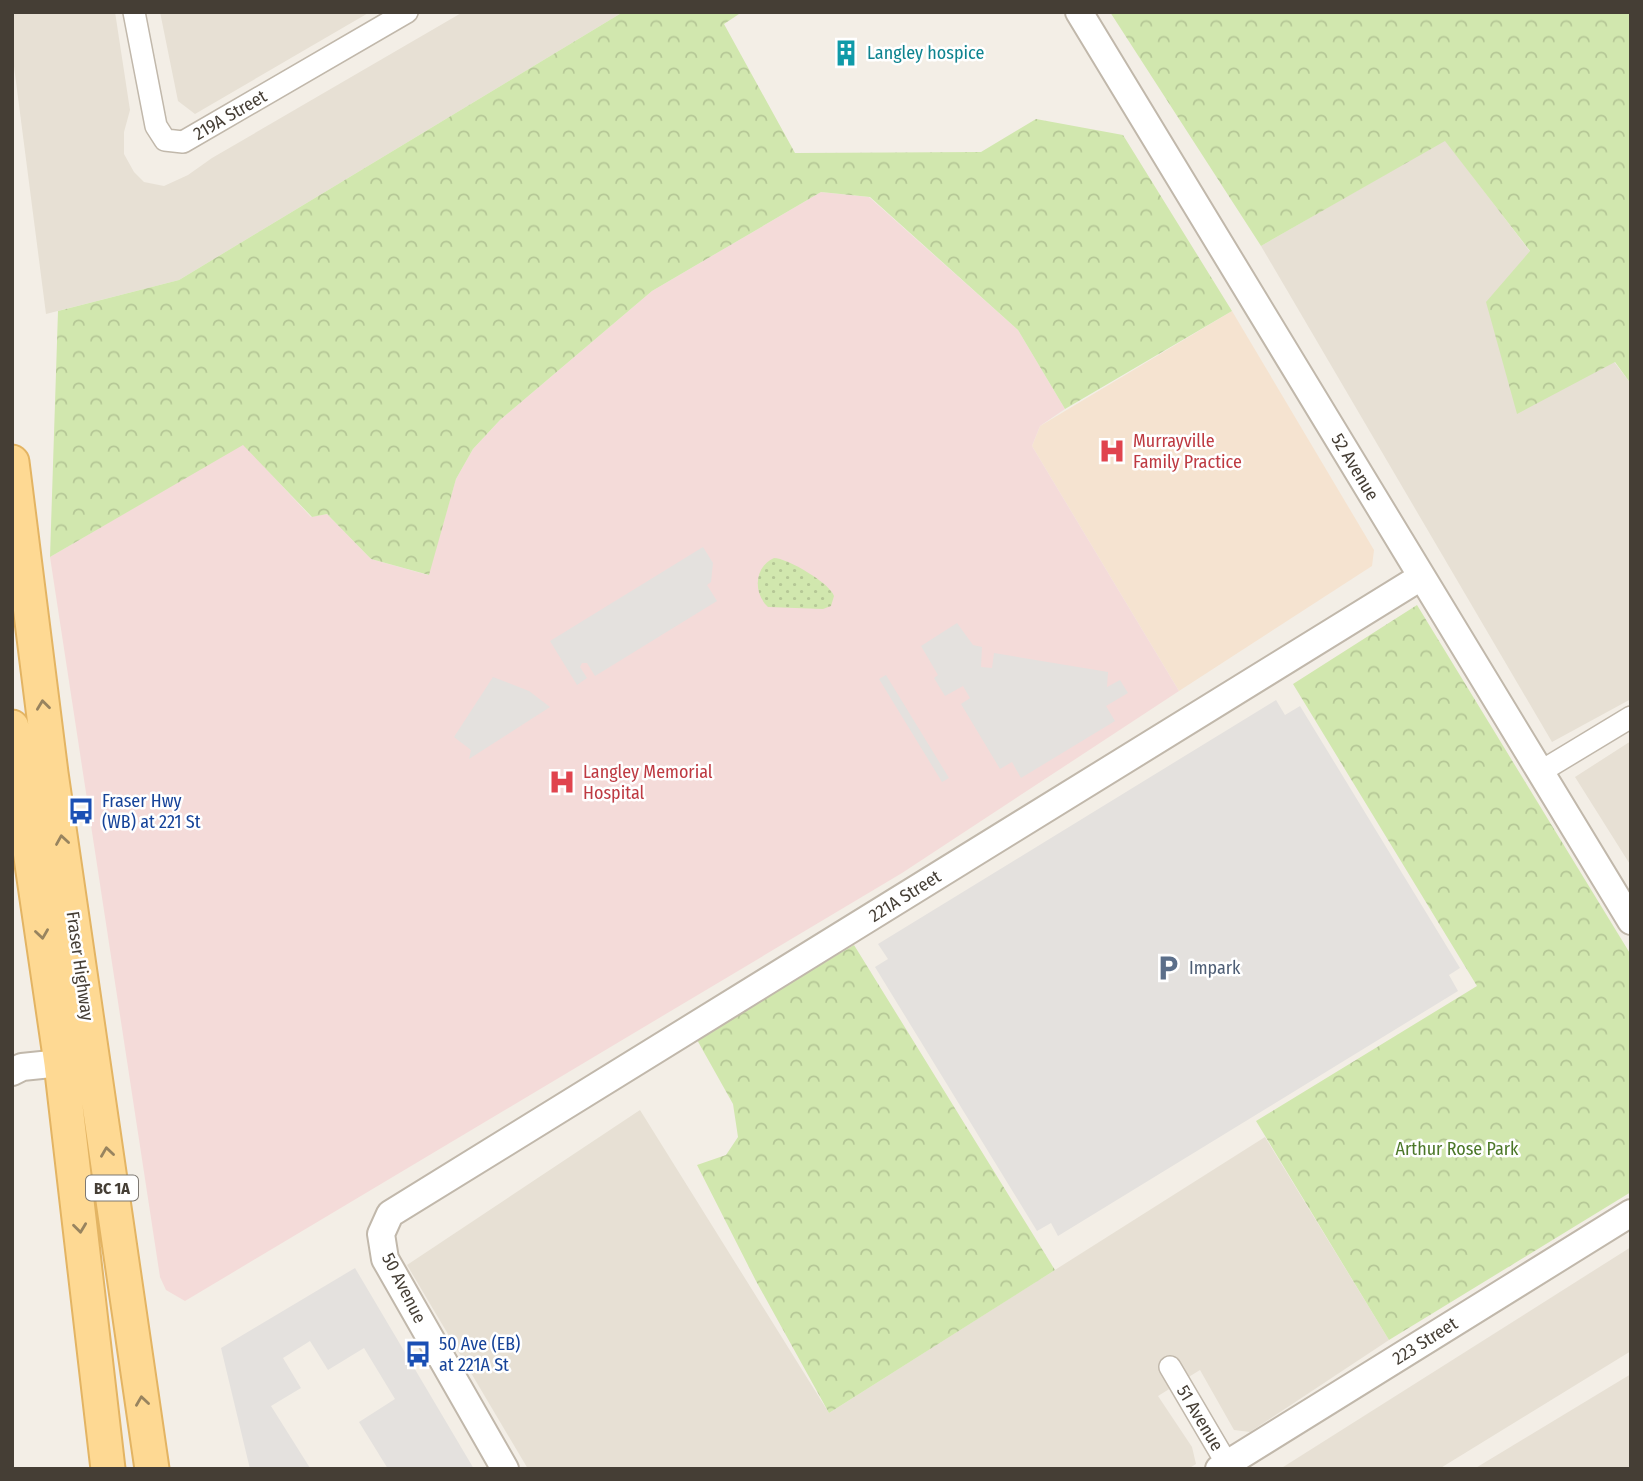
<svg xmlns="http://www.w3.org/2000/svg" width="1643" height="1481" viewBox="0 0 1643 1481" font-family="'Fira Sans Condensed',sans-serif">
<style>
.residential{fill:#e7e0d4}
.commercial{fill:#f5e3d0}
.medical{fill:#f4dbd9}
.forest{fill:url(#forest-crowns)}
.garden{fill:url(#garden-dots)}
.parking{fill:#e4e1de}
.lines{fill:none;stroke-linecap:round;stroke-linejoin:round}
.minor-casing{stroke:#c1b8ab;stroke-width:24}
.tertiary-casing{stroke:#c1b8ab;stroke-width:30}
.primary-casing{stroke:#e3b463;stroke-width:37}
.minor{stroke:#fff;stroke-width:21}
.tertiary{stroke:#fff;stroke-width:26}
.primary{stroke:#fed993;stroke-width:33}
.oneway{stroke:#98845f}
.labels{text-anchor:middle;stroke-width:5;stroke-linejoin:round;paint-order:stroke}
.shield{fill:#fff;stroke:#7d7872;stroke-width:2}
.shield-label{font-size:16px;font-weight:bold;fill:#453e35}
.culture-label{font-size:18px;fill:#0d838f;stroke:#fff;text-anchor:start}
.street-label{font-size:18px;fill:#453e35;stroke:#fff}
.health-label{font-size:18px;fill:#be3a42;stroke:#fff;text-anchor:start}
.transit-label{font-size:18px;fill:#164399;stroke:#fff;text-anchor:start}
.service-label{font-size:18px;fill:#4e5e75;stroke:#fff;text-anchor:start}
.park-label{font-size:18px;fill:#4b7728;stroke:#fff}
</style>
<defs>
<pattern id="forest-crowns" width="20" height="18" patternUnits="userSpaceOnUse" patternTransform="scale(1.75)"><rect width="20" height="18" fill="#d1e7ae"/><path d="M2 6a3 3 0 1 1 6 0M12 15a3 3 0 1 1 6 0" fill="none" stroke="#b5c796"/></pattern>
<pattern id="garden-dots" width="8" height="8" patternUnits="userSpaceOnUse" patternTransform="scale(1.75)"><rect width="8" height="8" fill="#d1e7ae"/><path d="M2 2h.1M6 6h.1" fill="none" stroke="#b5c796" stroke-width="1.8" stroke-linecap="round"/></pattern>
</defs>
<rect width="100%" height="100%" fill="#f3eee6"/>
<!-- residential -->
<path class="residential" d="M12,12H115L130,110L124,132V154L134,172L144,182L164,186L188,175L212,158L463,12H623L179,280L46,314L12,51Z
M160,12H370L195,114L178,101Z
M1445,140L1631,384V699L1552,742L1261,246Z
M1631,741V866L1575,777Z
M640,1110L829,1413L1265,1137L1389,1340L1250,1432L1234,1430L1200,1370L1158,1396L1192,1447L1196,1464L1188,1469H528L407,1265Z
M1631,1247V1351L1439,1469H1280Z
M1631,1374V1469H1474Z"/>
<!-- commercial -->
<path class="commercial" d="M1232,311L1374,550L1372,566L1179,691L1032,446L1040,426Z"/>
<!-- medical -->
<path class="medical" d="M821,192L869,197L1018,330L1065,409L1040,426L1032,446L1179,691L902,873L185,1301L166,1290L160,1277L50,557L243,444L311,517L327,514L371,559L428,575L456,479L473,449L500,420L652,291Z"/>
<!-- forest -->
<path class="forest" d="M623,12H742L724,24L795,153L981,152L1036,119L1123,135L1232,311L1065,409L1018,330L870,197L821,192L652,291L500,420L473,449L456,479L429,575L371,559L327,514L312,517L243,445L50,557L58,311L179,280Z
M1110,12H1631V384L1615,362L1517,414L1486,302L1530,251L1445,141L1261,246Z
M1417,605L1631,955V1192L1389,1340L1256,1121L1477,986L1293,684Z
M854,945L1055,1270L829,1413L756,1281L697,1165L726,1155L738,1137L733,1104L696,1038Z"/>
<!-- garden -->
<path class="garden" d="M774,558C787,558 830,583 834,596L831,606L823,609L768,607C753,593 754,567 774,558Z"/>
<!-- parking -->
<path class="parking" d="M703,547L713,563L711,582L707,585L717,601L595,676L587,663H582L580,667L587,678L577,685L550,641Z
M957,623L973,645L982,647L981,667L992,668L994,653L1108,672L1107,687L1120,680L1128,693L1106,706L1115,721L1021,778L1012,762L1000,769L961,704L970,698L963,686L945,696L934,678L938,675L921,646Z
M886,675L949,778L942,782L879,679Z
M493,677L529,691L550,707L469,759L471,750L454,737Z
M1276,700L1285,715L1300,706L1460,968L1449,975L1458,991L1058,1236L1051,1223L1037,1231L875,967L888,959L878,944Z
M355,1268L474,1469H388L359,1422L395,1399L364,1348L328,1370L310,1341L283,1358L301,1388L271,1406L310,1468L250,1469L221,1348Z"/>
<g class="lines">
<!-- minor casing -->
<g class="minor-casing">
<path id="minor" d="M134,12L156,126L165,140L183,142L407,12
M1540,772L1631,717
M1170,1367L1230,1469"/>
</g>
<!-- tertiary casing -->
<g class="tertiary-casing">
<path id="tertiary" d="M1079,12L1631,921
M12,1072L22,1067L61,1063
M505,1469L385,1259L381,1234L390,1214L1421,577
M1219,1469L1631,1213"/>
</g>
<!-- primary casing -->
<g class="primary-casing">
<path id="primary" d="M12,462L51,773L152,1469
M12,727L61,1063L108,1469"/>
</g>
<!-- minor -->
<use href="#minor" class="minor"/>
<!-- tertiary -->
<use href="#tertiary" class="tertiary"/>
<!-- primary -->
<use href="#primary" class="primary"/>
</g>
<!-- one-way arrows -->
<defs><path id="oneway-chevron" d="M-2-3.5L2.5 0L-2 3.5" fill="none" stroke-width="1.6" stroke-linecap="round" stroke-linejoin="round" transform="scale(1.75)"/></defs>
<g class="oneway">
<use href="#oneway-chevron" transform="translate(43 705) rotate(-97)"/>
<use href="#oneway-chevron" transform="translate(62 840) rotate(-99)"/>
<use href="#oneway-chevron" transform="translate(42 934) rotate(82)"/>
<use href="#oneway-chevron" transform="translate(107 1152) rotate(-98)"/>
<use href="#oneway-chevron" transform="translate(80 1228) rotate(83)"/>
<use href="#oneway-chevron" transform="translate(142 1401) rotate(-98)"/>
</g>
<!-- icons -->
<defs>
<g id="building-bare" transform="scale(2.1)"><path d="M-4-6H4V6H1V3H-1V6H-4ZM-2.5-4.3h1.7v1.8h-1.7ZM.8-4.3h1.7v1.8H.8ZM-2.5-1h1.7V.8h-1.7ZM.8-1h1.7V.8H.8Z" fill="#0f9aa8" stroke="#fff" stroke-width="2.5" paint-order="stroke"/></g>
<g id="hospital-bare" transform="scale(2.1)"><path d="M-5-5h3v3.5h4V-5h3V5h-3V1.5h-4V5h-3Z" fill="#e0444e" stroke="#fff" stroke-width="2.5" paint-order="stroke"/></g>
<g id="bus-bare" transform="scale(2.1)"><path d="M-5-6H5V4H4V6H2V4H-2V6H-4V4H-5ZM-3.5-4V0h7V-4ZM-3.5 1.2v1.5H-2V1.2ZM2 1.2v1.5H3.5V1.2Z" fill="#1a4fb4" stroke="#fff" stroke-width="2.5" paint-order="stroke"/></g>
<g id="parking-bare" transform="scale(2.1)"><path d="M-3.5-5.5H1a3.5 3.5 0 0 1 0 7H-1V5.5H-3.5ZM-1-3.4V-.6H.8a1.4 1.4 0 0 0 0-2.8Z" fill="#5c6f8a" stroke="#fff" stroke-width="2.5" paint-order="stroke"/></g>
</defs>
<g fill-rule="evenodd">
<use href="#building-bare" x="846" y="53"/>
<use href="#hospital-bare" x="1112" y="451"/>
<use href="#hospital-bare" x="562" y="782"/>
<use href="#bus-bare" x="81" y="811"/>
<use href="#parking-bare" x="1168" y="968"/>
<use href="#bus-bare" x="418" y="1354"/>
</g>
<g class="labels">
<!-- shield labels -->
<rect class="shield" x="86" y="1175.5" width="52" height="25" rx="5"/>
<g class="shield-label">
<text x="112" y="1194">BC 1A</text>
</g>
<!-- culture labels -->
<g class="culture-label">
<text x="867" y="59">Langley hospice</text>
</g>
<!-- street labels -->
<g class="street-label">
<text transform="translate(230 115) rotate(-30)" y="6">219A Street</text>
<text transform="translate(1355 467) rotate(59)" y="6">52 Avenue</text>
<text transform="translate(905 896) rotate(-32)" y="6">221A Street</text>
<text transform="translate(80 966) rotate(82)" y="6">Fraser Highway</text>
<text transform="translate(404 1288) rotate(63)" y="6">50 Avenue</text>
<text transform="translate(1425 1341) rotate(-32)" y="6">223 Street</text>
<text transform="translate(1200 1418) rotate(59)" y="6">51 Avenue</text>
</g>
<!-- health labels -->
<g class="health-label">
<text x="1133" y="447">Murrayville<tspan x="1133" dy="21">Family Practice</tspan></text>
<text x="583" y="778">Langley Memorial<tspan x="583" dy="21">Hospital</tspan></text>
</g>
<!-- transit labels -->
<g class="transit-label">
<text x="102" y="807">Fraser Hwy<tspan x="102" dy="21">(WB) at 221 St</tspan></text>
<text x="439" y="1350">50 Ave (EB)<tspan x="439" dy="21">at 221A St</tspan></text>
</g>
<!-- service labels -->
<g class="service-label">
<text x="1189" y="974">Impark</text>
</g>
<!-- park labels -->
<g class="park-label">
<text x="1457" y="1155">Arthur Rose Park</text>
</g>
</g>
<!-- border -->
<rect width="1643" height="1481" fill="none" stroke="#453e35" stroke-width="28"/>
</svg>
